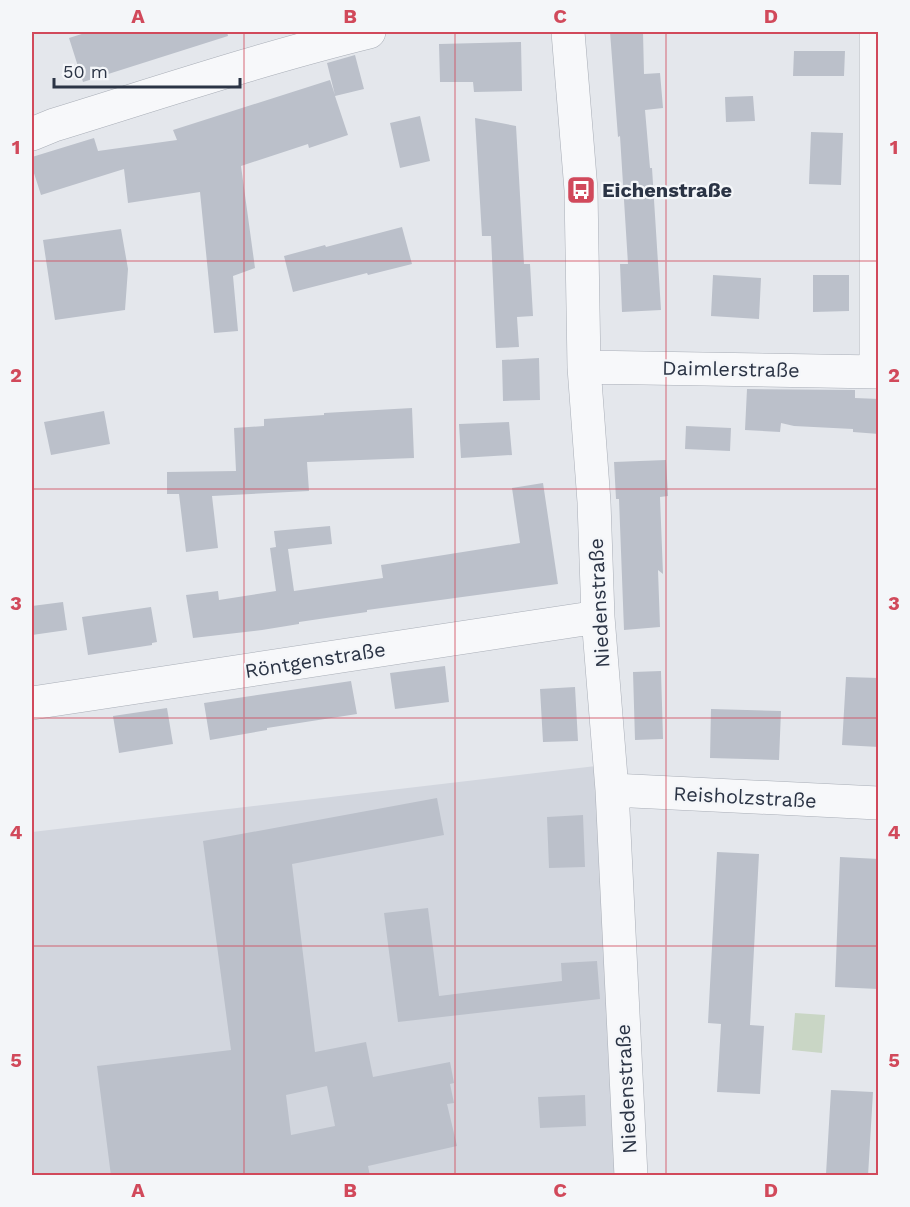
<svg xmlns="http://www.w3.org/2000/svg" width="910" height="1207" viewBox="0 0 910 1207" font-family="'Work Sans',sans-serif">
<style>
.built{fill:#d2d6de}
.green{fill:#c9d6c5}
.building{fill:#bbc0ca;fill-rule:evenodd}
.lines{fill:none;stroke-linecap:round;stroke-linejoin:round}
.minor-casing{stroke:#a9aeb7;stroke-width:34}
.minor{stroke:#f7f8fa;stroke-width:33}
.grid{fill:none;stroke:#d1495b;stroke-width:1.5;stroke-opacity:0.55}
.labels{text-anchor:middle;stroke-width:4.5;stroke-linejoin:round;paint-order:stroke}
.poi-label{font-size:20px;font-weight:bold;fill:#2b3445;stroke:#f4f6f9;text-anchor:start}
.street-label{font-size:20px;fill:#2b3445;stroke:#f4f6f9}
.neatline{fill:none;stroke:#d1495b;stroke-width:2}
.grid-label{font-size:20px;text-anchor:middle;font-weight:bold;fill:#d1495b}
</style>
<rect width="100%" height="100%" fill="#e4e7ec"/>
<!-- built -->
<path class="built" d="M596,766L621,1175H32V832Z"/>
<!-- green -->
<path class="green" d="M795,1013L825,1015L822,1053L792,1050Z"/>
<!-- building -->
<path class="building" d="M88,32H227L228,36L83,82L69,38Z
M610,32H643L644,74L660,73L663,108L645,110L650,168H652L661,310L622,312L620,264H628L620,136L618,137Z
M521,42L522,91L474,92L473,82H440L439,44Z
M794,51H845L844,76H793Z
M355,55L364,89L335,96L348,135L309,148L308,144L241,166L255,268L233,276L238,331L214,333L200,192L128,203L124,169L41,195L32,167V157L94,138L98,151L177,140L173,130L330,80L335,95L327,63Z
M753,96L755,121L726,122L725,97Z
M420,116L430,161L400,168L390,123Z
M475,118L516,126L524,264H530L533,316L517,317L519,347L496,348L491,236H482Z
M811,132L843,133L841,185L809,184Z
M402,227L412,264L368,275L367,273L293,292L284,256L325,245L326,247Z
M121,229L128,269L125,310L55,320L43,240Z
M713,275L761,278L759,319L711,316Z
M813,275H849V311L813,312Z
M539,358L540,400L503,401L502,360Z
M747,389L855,390V398L879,399V434L853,432V429L794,426L781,423L780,432L745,430Z
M412,408L414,458L307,462L309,491L212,496L218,548L186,552L179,494H167V472L236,471L234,428L264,426V419L324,415V413Z
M104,411L110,444L51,455L44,422Z
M509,422L512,455L461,458L459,424Z
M686,426L731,428L730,451L685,449Z
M666,460L668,496L660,497L663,574L658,570L660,627L624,630L619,499H616L614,462Z
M543,483L558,584L367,610V612L299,622V624L262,630L193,638L186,595L218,591L219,600L276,591L270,548L276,547L274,531L330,526L332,544L288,549L294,591L383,578L381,565L520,543L512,488Z
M63,602L67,630L32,635V606Z
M151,607L157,642L152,643V645L88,655L82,617Z
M445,666L449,702L395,709L390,673Z
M661,671L663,739L635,740L633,672Z
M846,677L879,678V747L842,745Z
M351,681L357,714L267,728V730L210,740L204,703Z
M575,687L578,741L543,742L540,689Z
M167,708L173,744L119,753L113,716Z
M711,709L781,711L779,760L710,758Z
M437,798L444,835L292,864L315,1052L366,1042L373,1077L450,1062L454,1083L450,1084L454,1103L447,1104L457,1146L368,1166L370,1176H111L97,1066L231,1050L203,841ZM327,1086L335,1126L291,1135L286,1095Z
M583,815L585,867L549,868L547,817Z
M717,852L759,854L750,1025L764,1026L760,1094L717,1092L721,1024L708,1023Z
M840,857L879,859L878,989L835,987Z
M428,908L439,996L562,981L561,963L597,961L600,999L398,1022L384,913Z
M831,1090L873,1092L868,1176L826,1174Z
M585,1095L586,1126L540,1128L538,1097Z"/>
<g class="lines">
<!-- minor casing -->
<g class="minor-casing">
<path id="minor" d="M568,32L581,190L584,367L594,502L598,617L612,790L631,1176
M32,134L54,125C158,93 263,58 369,32
M584,367L878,372
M876,372V32
M32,703L598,617
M612,790L878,803"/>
</g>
<!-- minor -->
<use href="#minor" class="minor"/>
</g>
<!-- grid -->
<path class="grid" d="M244,32V1176M455,32V1176M666,32V1176M32,261H878M32,489H878M32,718H878M32,946H878"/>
<!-- icons -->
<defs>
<g id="bus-square" transform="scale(1.5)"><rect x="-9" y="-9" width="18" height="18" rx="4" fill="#d1495b" stroke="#f4f6f9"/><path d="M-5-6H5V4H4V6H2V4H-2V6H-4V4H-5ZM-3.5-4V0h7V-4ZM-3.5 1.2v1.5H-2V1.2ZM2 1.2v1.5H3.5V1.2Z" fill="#fff"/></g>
</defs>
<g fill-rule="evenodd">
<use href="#bus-square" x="581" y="190"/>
</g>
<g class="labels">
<!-- poi labels -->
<g class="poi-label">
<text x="602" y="197">Eichenstraße</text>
</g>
<!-- street labels -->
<g class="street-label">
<text transform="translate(731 369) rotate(1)" y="7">Daimlerstraße</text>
<text transform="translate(599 603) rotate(-93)" y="7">Niedenstraße</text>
<text transform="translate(315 660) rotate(-9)" y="7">Röntgenstraße</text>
<text transform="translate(745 797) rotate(3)" y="7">Reisholzstraße</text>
<text transform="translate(626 1089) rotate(-93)" y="7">Niedenstraße</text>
</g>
</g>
<!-- border -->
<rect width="910" height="1207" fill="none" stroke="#f4f6f9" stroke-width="66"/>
<!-- scale -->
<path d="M54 78v9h186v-9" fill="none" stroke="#2b3445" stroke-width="3"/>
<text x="63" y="78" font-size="18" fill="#2b3445" stroke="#f4f6f9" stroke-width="4.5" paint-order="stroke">50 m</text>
<rect x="33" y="33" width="844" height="1141" class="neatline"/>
<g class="grid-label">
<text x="138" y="23">A</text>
<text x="350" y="23">B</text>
<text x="560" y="23">C</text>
<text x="771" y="23">D</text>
<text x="16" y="154">1</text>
<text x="894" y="154">1</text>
<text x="16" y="382">2</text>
<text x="894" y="382">2</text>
<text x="16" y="610">3</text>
<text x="894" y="610">3</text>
<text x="16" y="839">4</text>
<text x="894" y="839">4</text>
<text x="16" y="1067">5</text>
<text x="894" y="1067">5</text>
<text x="138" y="1197">A</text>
<text x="350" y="1197">B</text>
<text x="560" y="1197">C</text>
<text x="771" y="1197">D</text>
</g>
</svg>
